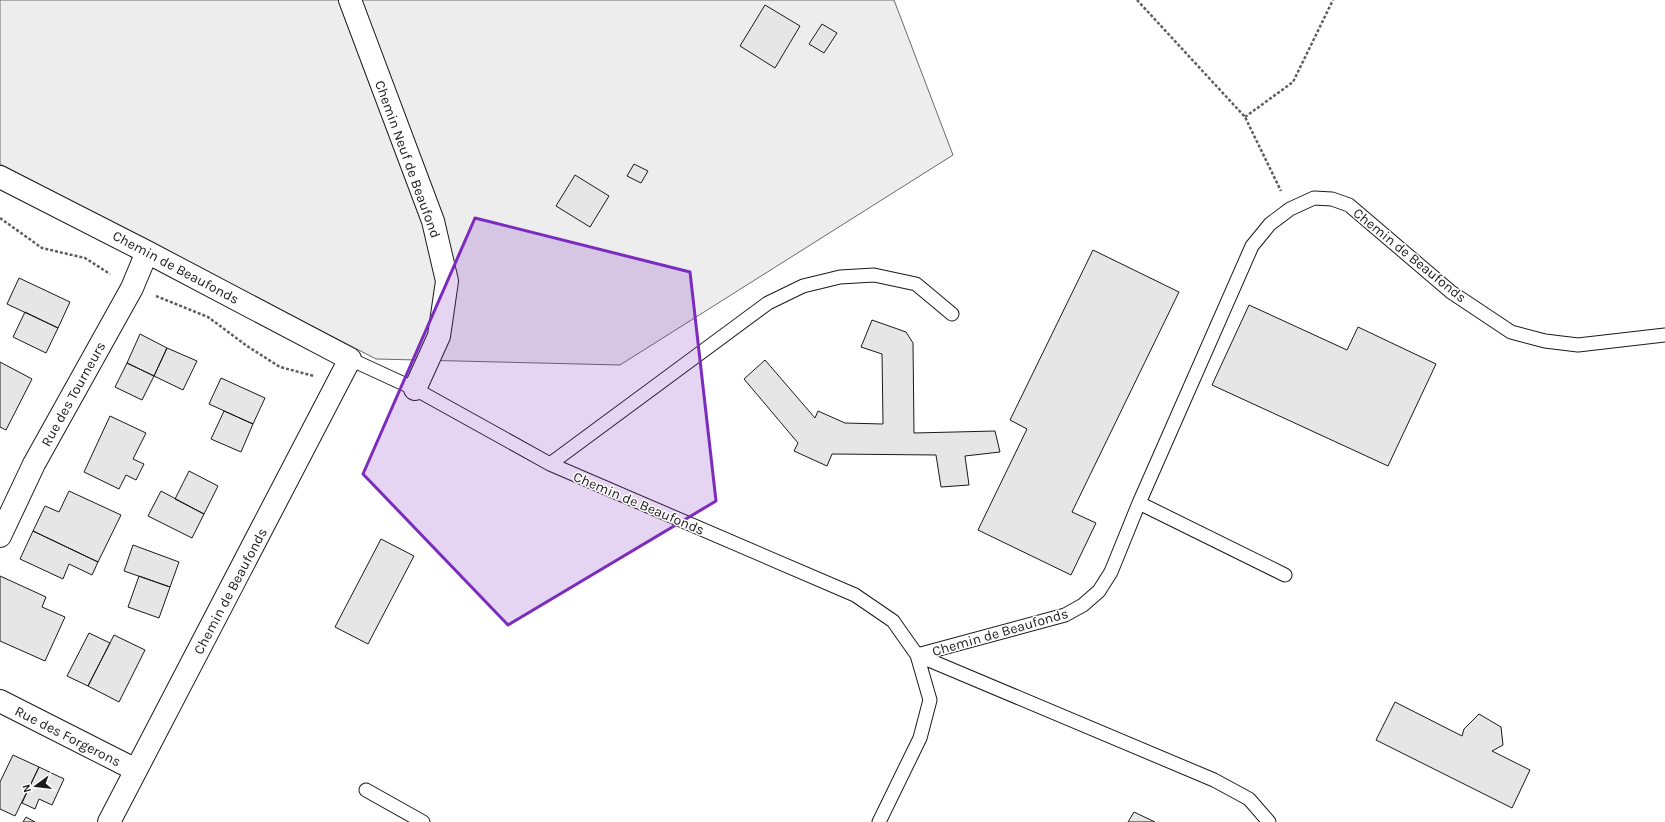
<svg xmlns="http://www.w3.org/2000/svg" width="1665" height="822" viewBox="0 0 1665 822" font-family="Karla,sans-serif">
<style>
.built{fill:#ededed;stroke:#6a6a6a}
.building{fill:#e6e6e6;stroke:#1a1a1a}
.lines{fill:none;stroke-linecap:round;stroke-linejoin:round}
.service-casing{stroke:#1a1a1a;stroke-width:15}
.minor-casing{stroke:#1a1a1a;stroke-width:24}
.path{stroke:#5f5f5f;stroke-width:2.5;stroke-dasharray:3 2;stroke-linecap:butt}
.service{stroke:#fff;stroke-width:13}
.minor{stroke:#fff;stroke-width:22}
.marked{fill:#7b2cbf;fill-opacity:0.2;stroke:#7b2cbf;stroke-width:3;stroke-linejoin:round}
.labels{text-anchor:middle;stroke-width:3;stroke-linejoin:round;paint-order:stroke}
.street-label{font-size:14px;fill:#1a1a1a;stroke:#fff}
</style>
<rect width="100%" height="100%" fill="#fff"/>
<!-- built -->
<path class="built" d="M0,0H894L953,155L620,365L376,359L0,164Z"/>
<!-- building -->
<path class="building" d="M765,5L800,26L775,68L740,46Z
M822,24L837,33L824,53L809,44Z
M634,164L648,171L641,183L627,176Z
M575,175L609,196L590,227L556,206Z
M1093,250L1179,292L1072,512L1096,523L1071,575L978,530L1027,429L1010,420Z
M19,278L70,302L58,328L7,304Z
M1249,305L1347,350L1358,327L1436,364L1388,466L1212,385Z
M25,312L58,328L46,353L13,337Z
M872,320L906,332L913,343L914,433L995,431L1000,452L965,456L969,485L941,487L936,455L832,454L827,466L794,451L798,443L744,379L765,360L815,418L818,411L845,423L883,424L882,354L861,347Z
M140,334L167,348L154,376L127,363Z
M167,348L197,361L183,390L154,376Z
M0,362L32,379L6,430L0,427Z
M127,363L154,376L142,400L115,387Z
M221,378L265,398L253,424L209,404Z
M224,411L253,424L241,452L211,439Z
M110,416L146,433L133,459L144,464L136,480L126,475L119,489L84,472Z
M189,471L218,486L204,514L175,499Z
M69,491L121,515L98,562L33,531L45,506L59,512Z
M161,491L204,514L192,538L148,516Z
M33,531L98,562L92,575L69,564L63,579L20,559Z
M381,539L414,556L368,644L335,627Z
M133,545L179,562L170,587L124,571Z
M0,576L46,597L42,607L65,617L45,661L0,641Z
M139,576L170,587L159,618L128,607Z
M89,633L110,643L88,686L67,676Z
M114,635L145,650L119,702L88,686Z
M1395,702L1462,736L1464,729L1479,714L1501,727L1503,745L1492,751L1530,770L1512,808L1376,740Z
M13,755L39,767L15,816L0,809V782Z
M39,767L64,779L52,805L39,799L35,809L22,803Z
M1134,812L1155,822H1128Z
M26,817L35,822H23Z"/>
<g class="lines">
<!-- service casing -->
<g class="service-casing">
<path id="service" d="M350,359L415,389L550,464L855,595L893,621L917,655L930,700L920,738L879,822
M550,464L768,303L803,286L840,277L874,275L916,284L952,314
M1139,503L1285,575
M917,655L1065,615L1083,605L1099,591L1111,572L1139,503L1252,246L1270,224L1290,209L1314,198L1332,199L1349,205L1451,292L1511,332L1545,341L1578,345L1665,335
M917,655L1214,780L1249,799L1269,822
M366,790L423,822"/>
</g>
<!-- minor casing -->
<g class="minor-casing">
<path id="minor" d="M350,0L433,221L447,281L439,336L415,389
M0,177L147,252L350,359L109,822
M0,536L34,464L132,288L147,252
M0,701L136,770"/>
</g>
<!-- path -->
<path class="path" d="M1137,0L1245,117L1281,191
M1245,117L1293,82L1333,0
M0,218L42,248L85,258L110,274
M156,296L208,317L247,346L280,367L314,376"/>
<!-- service -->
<use href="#service" class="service"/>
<!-- minor -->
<use href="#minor" class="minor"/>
</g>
<!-- marked area -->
<path class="marked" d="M475,218L690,272L716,501L508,625L363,474Z"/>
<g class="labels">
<!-- street labels -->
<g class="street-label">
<text transform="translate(408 159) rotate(70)" y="5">Chemin Neuf de Beaufond</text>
<text transform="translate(1410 255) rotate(39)" y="5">Chemin de Beaufonds</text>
<text transform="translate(176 267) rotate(28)" y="5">Chemin de Beaufonds</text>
<text transform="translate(73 394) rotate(-61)" y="5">Rue des Tourneurs</text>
<text transform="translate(639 503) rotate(23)" y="5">Chemin de Beaufonds</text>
<text transform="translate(230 591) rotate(-62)" y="5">Chemin de Beaufonds</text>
<text transform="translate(1000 632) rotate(-16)" y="5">Chemin de Beaufonds</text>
<text transform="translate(68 736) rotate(27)" y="5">Rue des Forgerons</text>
</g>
</g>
<!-- north arrow -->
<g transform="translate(36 786) rotate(255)" stroke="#ffffff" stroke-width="3" paint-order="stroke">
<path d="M0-3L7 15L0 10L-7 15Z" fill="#1a1a1a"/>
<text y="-6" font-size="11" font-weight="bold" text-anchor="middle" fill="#1a1a1a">N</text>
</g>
</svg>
